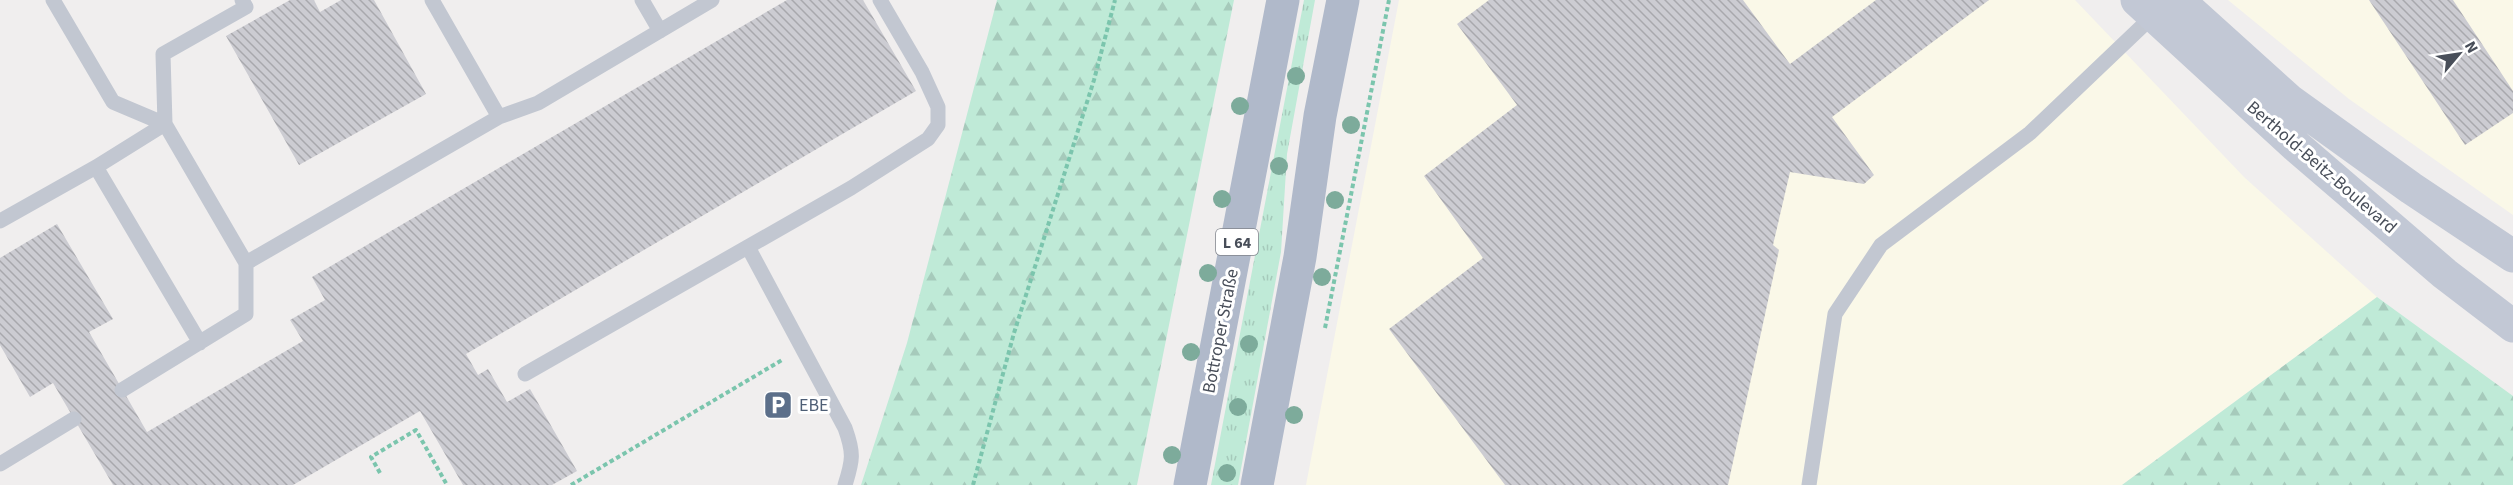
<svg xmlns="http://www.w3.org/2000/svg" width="2513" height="485" viewBox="0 0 2513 485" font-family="'Source Sans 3',sans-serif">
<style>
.commercial{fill:#faf8e8}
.grass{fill:url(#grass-tufts)}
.forest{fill:url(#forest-firs)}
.building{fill:url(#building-back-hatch)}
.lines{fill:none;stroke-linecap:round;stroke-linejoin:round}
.path{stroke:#7bc5ad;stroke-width:4;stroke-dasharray:4.5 3;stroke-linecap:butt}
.lane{stroke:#c2c7d1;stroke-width:15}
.secondary{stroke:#c2c8d5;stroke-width:33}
.primary{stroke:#b0b9ca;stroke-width:33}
.tree{fill:#7dab9b}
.labels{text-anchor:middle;stroke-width:6;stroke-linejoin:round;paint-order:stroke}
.shield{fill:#fff;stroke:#7f838b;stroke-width:1.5}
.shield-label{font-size:16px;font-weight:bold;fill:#484e59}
.street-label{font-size:18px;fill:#484e59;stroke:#fff}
.service-label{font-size:18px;fill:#4e5e75;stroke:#fff;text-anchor:start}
</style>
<defs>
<pattern id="grass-tufts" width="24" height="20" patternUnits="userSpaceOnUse" patternTransform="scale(1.5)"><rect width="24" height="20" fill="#bfead7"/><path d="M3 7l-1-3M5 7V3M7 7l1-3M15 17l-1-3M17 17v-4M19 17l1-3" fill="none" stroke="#a6cabb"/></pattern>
<pattern id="forest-firs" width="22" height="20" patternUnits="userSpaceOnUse" patternTransform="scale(1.5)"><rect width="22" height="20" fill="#bfead7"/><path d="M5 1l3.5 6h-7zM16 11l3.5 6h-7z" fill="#a6cabb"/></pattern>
<pattern id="building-back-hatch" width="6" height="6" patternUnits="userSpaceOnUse" patternTransform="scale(1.5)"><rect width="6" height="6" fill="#ccccd2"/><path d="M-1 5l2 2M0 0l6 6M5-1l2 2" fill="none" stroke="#a8a8ad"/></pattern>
</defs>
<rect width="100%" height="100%" fill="#f0eeee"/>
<!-- commercial -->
<path class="commercial" d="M1399,0H2075L2244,177L2377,297L2122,485H1306Z
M2228,0H2513V215L2349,99Z"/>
<!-- grass -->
<path class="grass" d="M1304,0H1315L1287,154L1281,252L1238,485H1211Z"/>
<!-- forest -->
<path class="forest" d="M997,0H1234L1137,485H861L907,343Z
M2377,297L2513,396V485H2122Z"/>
<!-- building -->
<path class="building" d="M290,0H314L320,12L341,0H374L426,94L299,165L226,36Z
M787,0H863L916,91L466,354L478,375L488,369L507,402L530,389L577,471L552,485H463L420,411L293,485H113L53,383L30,397L0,345V258L57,224L113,319L89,332L147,432L303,341L290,320L325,300L312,277Z
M1489,0H1743L1790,64L1876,0H1989L1832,117L1874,175L1864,184L1790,172L1773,245L1779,250L1728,485H1505L1389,329L1483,258L1424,176L1517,105L1457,24Z
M2369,0H2453L2513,91V113L2465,145Z"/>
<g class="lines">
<!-- path -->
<path class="path" d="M1325,328L1389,0
M380,473L371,457L416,430L447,485
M571,485L782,360
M973,485L1014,333L1094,80L1115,0"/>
<!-- lane -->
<path class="lane" d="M53,0L113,102L165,124L163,54L246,7L242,0
M432,0L499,117
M642,0L660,31
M96,167L200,343
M0,221L96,167L165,124L246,263V314L122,390
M748,247L845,428C854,453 853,460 845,485
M246,263L499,117L538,103L712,0
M525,374L851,188L928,139L938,125V107L922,72L880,0
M0,464L74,419
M1809,485L1835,314L1881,245L2030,133L2156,13"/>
<!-- secondary -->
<path class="secondary" d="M2137,0L2296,146L2445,274L2513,326
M2178,0L2290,101L2411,188L2513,256"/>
<!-- primary -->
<path class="primary" d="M1190,485L1283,0
M1257,485L1300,257L1320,116L1343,0"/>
</g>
<!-- trees -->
<g class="tree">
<circle cx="1296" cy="76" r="9"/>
<circle cx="1240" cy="106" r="9"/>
<circle cx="1351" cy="125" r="9"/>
<circle cx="1279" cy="166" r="9"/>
<circle cx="1222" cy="199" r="9"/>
<circle cx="1335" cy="200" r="9"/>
<circle cx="1208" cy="273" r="9"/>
<circle cx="1322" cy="277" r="9"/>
<circle cx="1249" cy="344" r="9"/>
<circle cx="1191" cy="352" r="9"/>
<circle cx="1238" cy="407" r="9"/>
<circle cx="1294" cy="415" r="9"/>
<circle cx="1172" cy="455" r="9"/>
<circle cx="1227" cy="473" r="9"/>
</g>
<!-- icons -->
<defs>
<g id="parking-square" transform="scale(1.5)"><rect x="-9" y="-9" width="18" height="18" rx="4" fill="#5c6f8a" stroke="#fff"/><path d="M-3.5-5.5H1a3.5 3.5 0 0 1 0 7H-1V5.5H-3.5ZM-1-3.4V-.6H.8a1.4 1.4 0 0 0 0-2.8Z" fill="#fff"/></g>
</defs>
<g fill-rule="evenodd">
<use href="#parking-square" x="778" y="405"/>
</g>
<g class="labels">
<!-- shield labels -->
<rect class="shield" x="1216" y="229" width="42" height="26" rx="4.5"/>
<g class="shield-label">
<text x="1237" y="248">L 64</text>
</g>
<!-- street labels -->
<g class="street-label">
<text transform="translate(2322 167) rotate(41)" y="6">Berthold-Beitz-Boulevard</text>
<text transform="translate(1220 331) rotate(-79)" y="6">Bottroper Straße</text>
</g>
<!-- service labels -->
<g class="service-label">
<text x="799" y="411">EBE</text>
</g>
</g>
<!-- north arrow -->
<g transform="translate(2459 54) rotate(61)" stroke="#ffffff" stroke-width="4.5" paint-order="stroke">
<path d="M0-4.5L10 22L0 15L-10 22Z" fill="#484e59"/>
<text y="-9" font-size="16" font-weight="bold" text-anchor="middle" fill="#484e59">N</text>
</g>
</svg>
